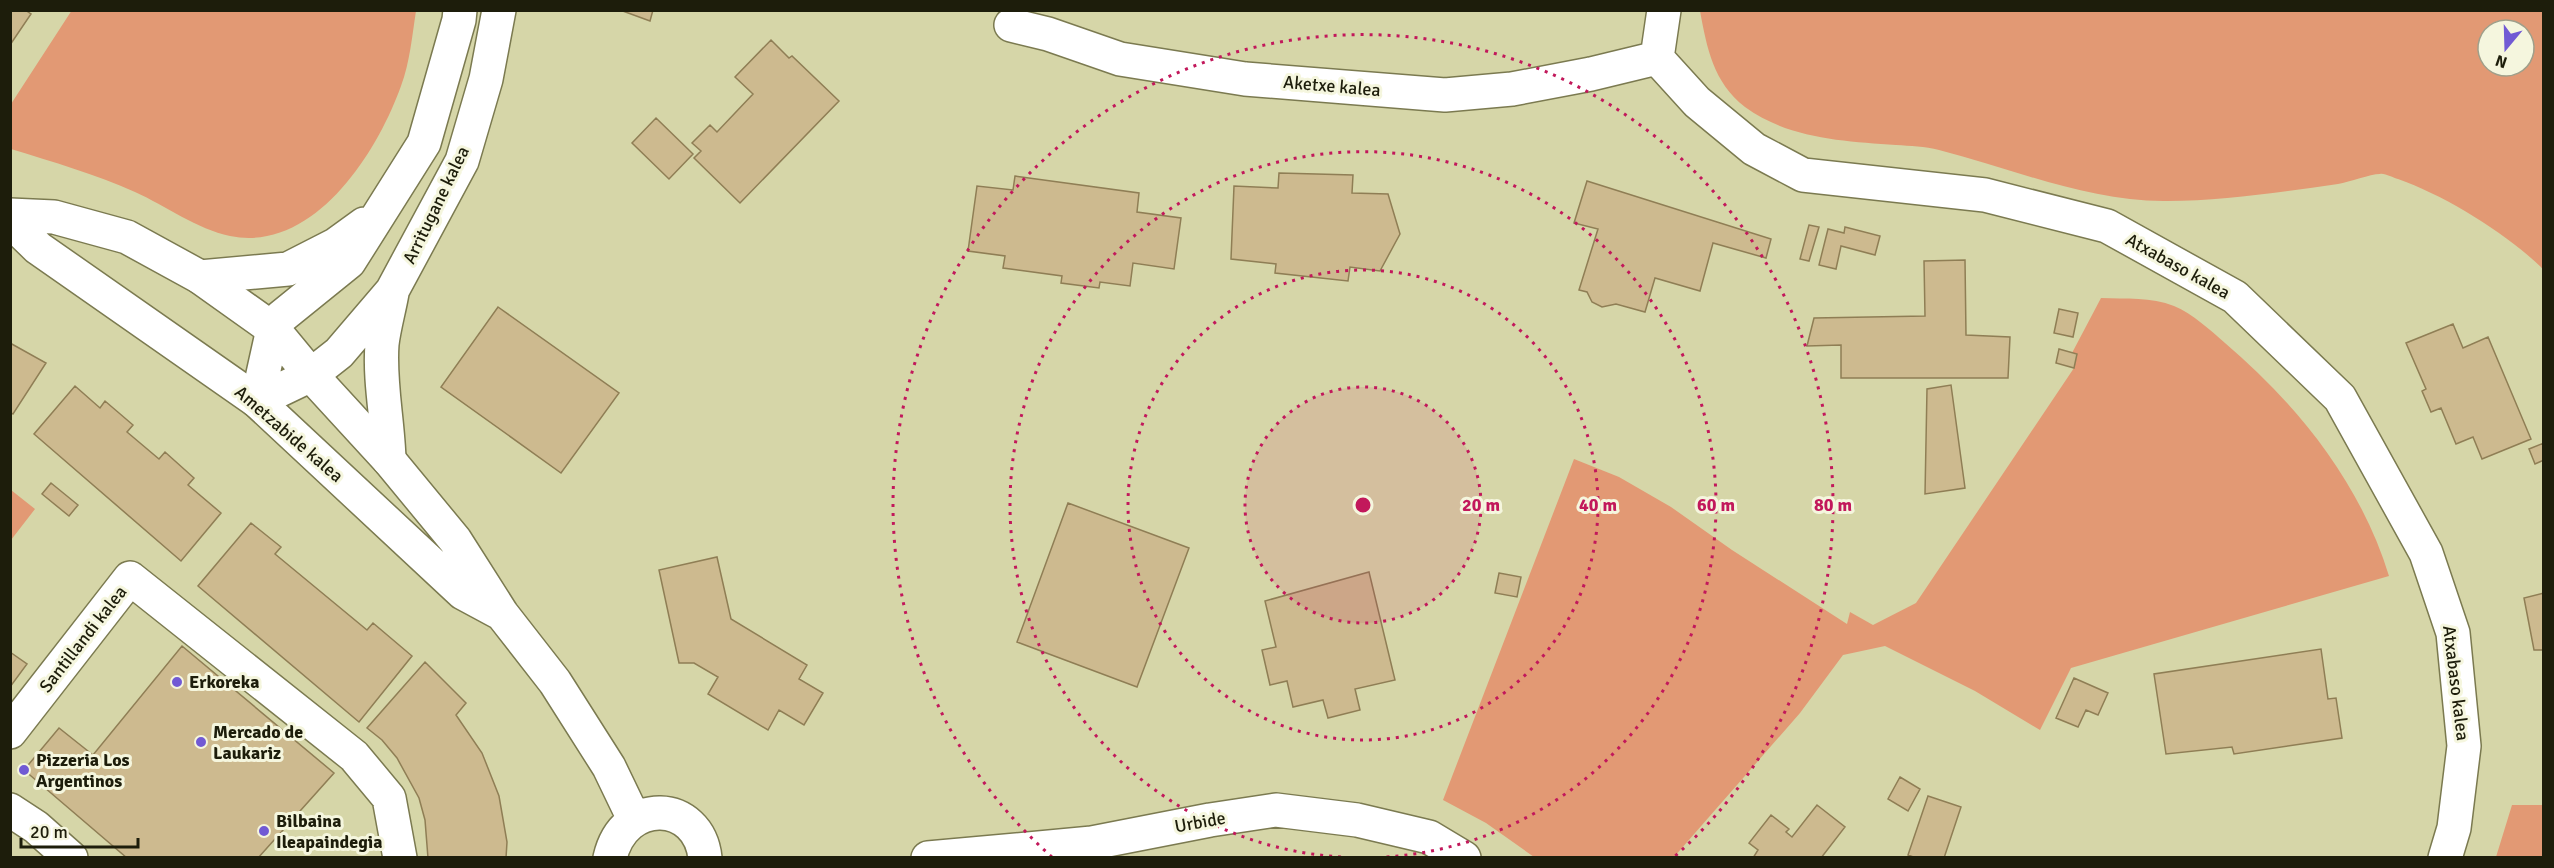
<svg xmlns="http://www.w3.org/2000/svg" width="2554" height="868" viewBox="0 0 2554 868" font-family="Signika,sans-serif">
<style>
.green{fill:#e29974;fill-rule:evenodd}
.building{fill:#cdba8f;stroke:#8f7e55;stroke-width:1.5}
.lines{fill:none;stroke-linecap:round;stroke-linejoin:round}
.street-casing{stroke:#7b7a50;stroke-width:36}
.secondary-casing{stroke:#7b7a50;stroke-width:36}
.street{stroke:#fff;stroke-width:33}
.secondary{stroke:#fff;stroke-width:33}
.ring{fill:none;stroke:#c2185b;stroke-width:3;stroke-dasharray:3 6}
.poi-dot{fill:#715ad4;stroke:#f5f6de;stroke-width:2}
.labels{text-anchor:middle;stroke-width:6;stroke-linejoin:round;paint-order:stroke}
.street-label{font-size:18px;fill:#1d1d0b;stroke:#f5f6de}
.poi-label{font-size:18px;font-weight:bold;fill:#1d1d0b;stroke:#f5f6de;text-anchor:start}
.centre{fill:#c2185b;stroke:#f5f6de;stroke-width:3}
.ring-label{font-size:18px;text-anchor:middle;font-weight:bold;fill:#c2185b;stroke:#f5f6de;stroke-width:6;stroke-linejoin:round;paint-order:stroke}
</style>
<rect width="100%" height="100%" fill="#d6d6a8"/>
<!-- green -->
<path class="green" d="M72,10H416V11C412,36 410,62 401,86C377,153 314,253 230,236C197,229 166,206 135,192C95,174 53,162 11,149V104Z
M1700,11H2543V269C2506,233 2446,196 2398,179C2393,178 2385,173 2380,174C2370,174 2350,182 2338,184C2282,192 2223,201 2167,201C2088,202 2014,169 1939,150C1925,146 1910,146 1896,145C1844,141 1789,139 1745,107C1713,82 1707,48 1700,11ZM2488,30H2524V66H2488Z
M2101,298C2126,299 2151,297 2174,306C2193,314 2210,330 2225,343C2298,405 2361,484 2389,576L2071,668L2040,730L1975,691L1885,646L1843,655L1800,713L1674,857H1534L1486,823L1443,800L1574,459L1619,477L1671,507L1732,550L1847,624L1850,612L1873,625L1916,603L2074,368L2077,354L2072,353Z
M11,490L35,509L11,540H10Z
M2512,805H2543V857H2496Z"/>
<!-- building -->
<path class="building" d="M10,10H25L31,14L10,45Z
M620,10H653L650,21Z
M771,40L789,58L792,56L839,101L740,203L694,158L701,151L692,143L710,125L717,132L753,94L735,77Z
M656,118L693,154L669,179L632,143Z
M1279,173L1353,175L1352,193L1388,194L1400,234L1380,271L1350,267L1348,281L1275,273L1276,264L1231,259L1234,186L1278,188Z
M1015,176L1139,193L1137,212L1181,218L1174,269L1133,263L1130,286L1100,282L1099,288L1061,283L1062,276L1003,268L1005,256L968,251L977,186L1013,190Z
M1587,181L1771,239L1766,258L1713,243L1700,291L1655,278L1645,312L1616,304L1602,307L1592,302L1587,292L1579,290L1598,229L1574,223Z
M1809,225L1819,227L1809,261L1800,259Z
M1845,227L1880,236L1875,255L1841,246L1836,269L1819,265L1828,229L1844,233Z
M1965,260L1966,335L2010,337L2008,378H1841V345L1807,346L1814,318L1925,316L1924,261Z
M498,307L619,393L561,473L441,387Z
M2059,309L2078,313L2073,337L2054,333Z
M2453,324L2463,348L2488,337L2531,439L2482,459L2473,437L2456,444L2441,408L2431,412L2422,391L2426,389L2406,343Z
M10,343L46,363L13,414L10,412Z
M2059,349L2077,354L2074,368L2056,363Z
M1951,385L1965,488L1925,494L1927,389Z
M75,386L100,408L105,401L133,425L127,432L159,459L165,452L194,478L188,485L221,513L181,561L34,434Z
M2544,443V460L2535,464L2529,449Z
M51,483L78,505L69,516L42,494Z
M1068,503L1189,548L1137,687L1017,642Z
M251,523L281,547L275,554L367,630L373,623L412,656L359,722L198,586Z
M717,557L731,619L807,665L799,679L823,693L804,725L779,710L768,730L708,694L718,677L694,663H679L659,570Z
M1369,572L1395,680L1355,689L1360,710L1328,718L1323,700L1293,707L1287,681L1270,685L1262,650L1276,647L1265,601Z
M1499,573L1521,577L1517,597L1495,593Z
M2544,593V650H2534L2524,598Z
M182,646L334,773L258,858H127L24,770L59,728L93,755Z
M2321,649L2328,699L2336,698L2342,738L2234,754L2232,747L2166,754L2154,674Z
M10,652L27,664L10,687Z
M425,662L466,703L456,715L482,753L499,796L507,842L506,858H428L425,820L419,798L397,758L382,740L367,728Z
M2074,678L2108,693L2098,715L2086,710L2078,727L2056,718Z
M1900,777L1920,789L1908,811L1888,799Z
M1928,796L1961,807L1944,858H1916L1908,855Z
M1817,805L1845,827L1821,858H1753L1758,850L1749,843L1771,815L1789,829L1786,832L1792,837Z"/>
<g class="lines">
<!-- street casing -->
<g class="street-casing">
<path id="street" d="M1664,10L1657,58L1697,102L1754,149L1803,175L1985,195L2107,226L2235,297L2340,398L2426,553L2453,633L2464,746L2454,828L2445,858
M1011,25L1048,34L1120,59L1245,79L1445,95L1512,89L1591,74L1657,58
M10,215L54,217L127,237L200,277L273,329
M10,221L38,248L257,401L463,593L502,614
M311,375L389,460L455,540L502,614L555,682L609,767L634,819
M10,732L130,578L354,756L389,798L400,858
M10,810L36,827L71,858
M610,858C624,796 699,800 705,858
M928,858L1092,843L1210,820L1276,810L1357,820L1429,837L1464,858"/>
</g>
<!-- secondary casing -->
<g class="secondary-casing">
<path id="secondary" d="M200,277L288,269L335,245L364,224
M273,329L311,375
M257,401L311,375L339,353L392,291L462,161L486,79L499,10
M257,401L273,329L281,317L349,262L424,143L459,20L460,10
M389,460C388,421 379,382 382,344C384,327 389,310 392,293"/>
</g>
<!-- street -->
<use href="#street" class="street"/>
<!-- secondary -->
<use href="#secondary" class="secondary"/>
</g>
<!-- distance rings -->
<circle cx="1363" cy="505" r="118" fill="#c2185b" fill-opacity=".12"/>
<g class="ring">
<circle cx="1363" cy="505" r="118"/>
<circle cx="1363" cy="505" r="235"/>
<path d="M1341 857A353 353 0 1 1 1385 857"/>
<path d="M1052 857A470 470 0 1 1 1674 857"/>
</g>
<!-- markers -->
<g class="poi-dot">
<circle cx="177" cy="682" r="6"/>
<circle cx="201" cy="742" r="6"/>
<circle cx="24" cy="770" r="6"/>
<circle cx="264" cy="831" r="6"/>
</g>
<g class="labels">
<!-- street labels -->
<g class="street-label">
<text transform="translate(1332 86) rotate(5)" y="6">Aketxe kalea</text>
<text transform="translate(436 205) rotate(-64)" y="6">Arritugane kalea</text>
<text transform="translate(2178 266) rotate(29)" y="6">Atxabaso kalea</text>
<text transform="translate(289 434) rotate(41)" y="6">Ametzabide kalea</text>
<text transform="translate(83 639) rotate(-52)" y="6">Santillandi kalea</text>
<text transform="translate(2456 683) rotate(83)" y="6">Atxabaso kalea</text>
<text transform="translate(1200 822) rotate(-10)" y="6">Urbide</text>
</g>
<!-- poi labels -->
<g class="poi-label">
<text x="189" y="688">Erkoreka</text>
<text x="213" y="738">Mercado de<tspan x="213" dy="21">Laukariz</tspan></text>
<text x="36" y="766">Pizzeria Los<tspan x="36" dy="21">Argentinos</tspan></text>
<text x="276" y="827">Bilbaina<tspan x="276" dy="21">Ileapaindegia</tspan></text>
</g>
</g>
<circle cx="1363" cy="505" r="9" class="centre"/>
<g class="ring-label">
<text x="1481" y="511">20 m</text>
<text x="1598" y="511">40 m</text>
<text x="1716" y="511">60 m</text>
<text x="1833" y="511">80 m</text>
</g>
<!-- border -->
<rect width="2554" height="868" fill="none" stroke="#1d1d0b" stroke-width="24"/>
<!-- north arrow -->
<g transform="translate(2506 48) rotate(199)"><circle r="28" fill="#f5f6de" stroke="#9f9f8a" stroke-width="1.5"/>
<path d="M0-4.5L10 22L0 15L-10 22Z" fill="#715ad4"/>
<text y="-9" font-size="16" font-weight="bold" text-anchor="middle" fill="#1d1d0b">N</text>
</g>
<!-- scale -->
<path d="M21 838v9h117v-9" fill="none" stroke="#1d1d0b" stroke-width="3"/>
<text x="30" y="838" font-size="18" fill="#1d1d0b" stroke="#f5f6de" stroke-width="4.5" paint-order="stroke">20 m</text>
</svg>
